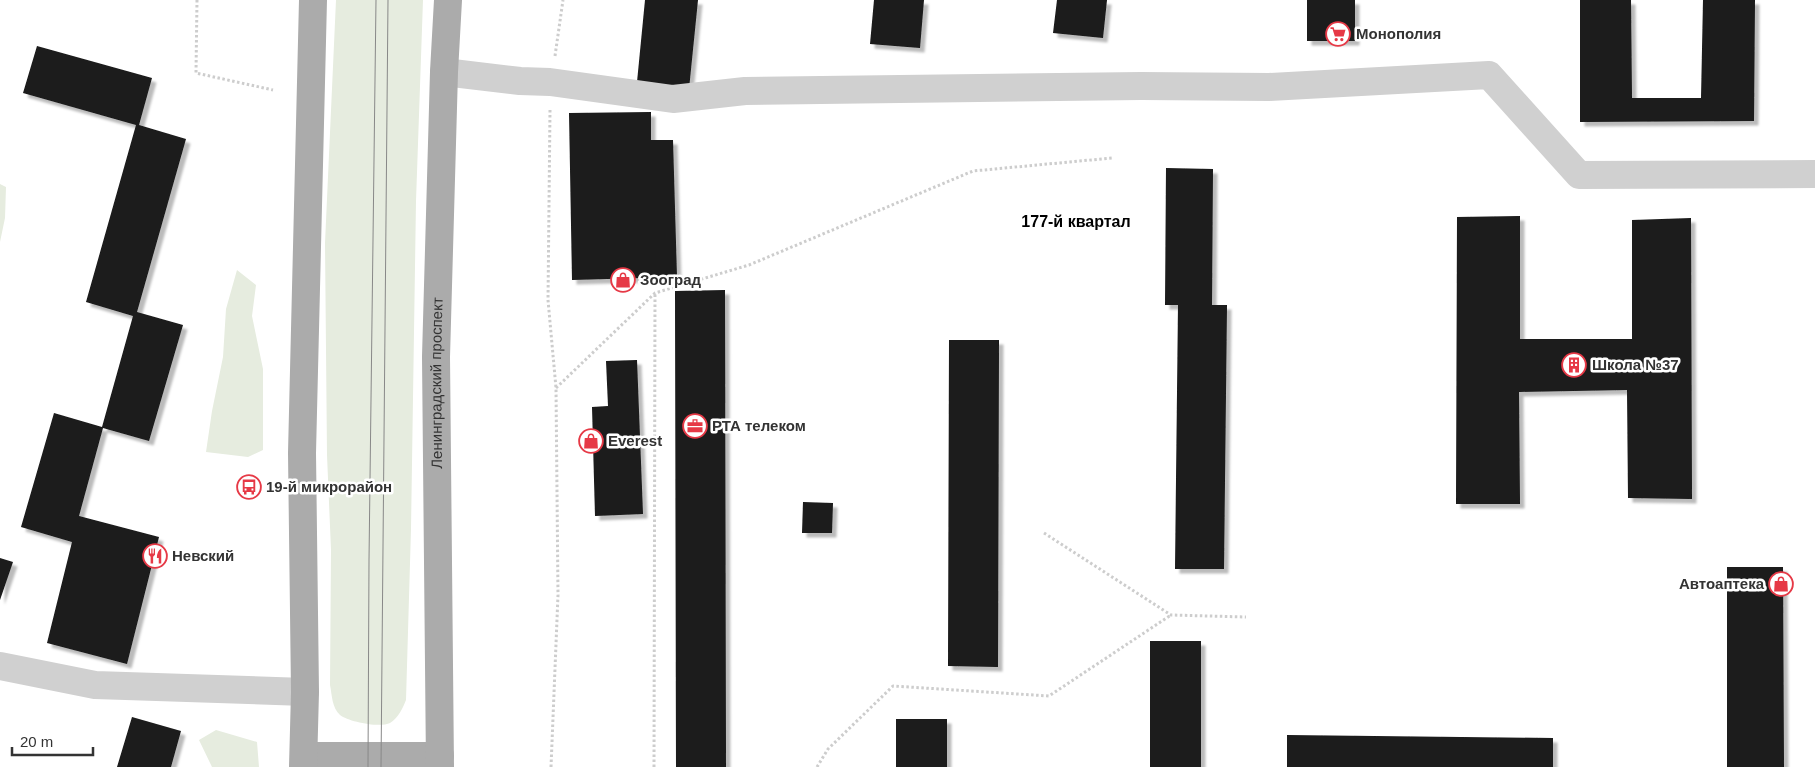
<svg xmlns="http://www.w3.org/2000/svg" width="1815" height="767" viewBox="0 0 1815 767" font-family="Arial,sans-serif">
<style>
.green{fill:#e6ecdf}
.building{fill:#1a1a1a;filter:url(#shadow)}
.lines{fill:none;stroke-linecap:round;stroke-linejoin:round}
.path{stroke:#cdcdcd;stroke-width:3;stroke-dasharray:2.5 2.5;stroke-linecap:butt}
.minor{stroke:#d0d0d0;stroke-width:28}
.major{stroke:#ababab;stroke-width:28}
.tram{stroke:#888;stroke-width:1}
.labels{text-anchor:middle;stroke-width:5;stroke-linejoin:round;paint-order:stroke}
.poi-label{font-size:15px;font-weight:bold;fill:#333;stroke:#fff;text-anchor:start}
.street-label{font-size:15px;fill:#333;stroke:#fff}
.neighbourhood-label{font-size:16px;font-weight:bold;fill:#000;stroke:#fff}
</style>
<defs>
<filter id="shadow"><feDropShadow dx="4.5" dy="4.5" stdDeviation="1" flood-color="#0004"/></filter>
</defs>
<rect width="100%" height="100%" fill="#fff"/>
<!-- green -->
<path class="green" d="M336,0H423L416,201L411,529L406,700C403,708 398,718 390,723C380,728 349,722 340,715C332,708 332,695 330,685L331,550L327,455L325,243Z
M0,184L6,187L5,218L0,242Z
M237,270L256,285L252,316L263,369V450L248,457L206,452L212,411L223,357L226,309Z
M216,730L257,742L259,767H212L199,740Z"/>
<!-- building -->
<path class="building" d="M645,0H698L689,89L637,82Z
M874,0H924L920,48L870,44Z
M1057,0H1107L1103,38L1053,33Z
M1307,0H1355V41H1307Z
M1580,0H1631L1632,98H1701L1703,0H1755L1754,121L1580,122Z
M37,46L152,78L139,125L186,139L137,312L183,325L149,441L103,428L79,516L159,537L127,664L47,643L72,542L21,527L54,413L102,427L133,316L86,302L136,125L23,93Z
M651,112V140H673L677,277L572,280L569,113Z
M1166,168L1213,169L1212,305H1227L1224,569H1175L1178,305H1165Z
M1520,216V339H1632V220L1691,218L1692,499L1628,498L1627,390L1519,392L1520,504H1456L1457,217Z
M725,290L726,767H676L675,291Z
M949,340H999L998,667L948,666Z
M637,360L643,514L595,516L592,407L608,406L606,361Z
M803,502L833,503L832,533H802Z
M0,558L13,562L0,600Z
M1727,567H1783L1784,767H1727Z
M1150,641H1201V767H1150Z
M132,717L181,731L171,767H117Z
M896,719H947V767H896Z
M1287,735L1553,738V767H1287Z"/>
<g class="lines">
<!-- path -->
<path class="path" d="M197,0L196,73L273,90
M555,56L563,0
M550,110L548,300L556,388L558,595L551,767
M556,388L655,293L749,265L973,171L1112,158
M1044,533L1171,615L1246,617
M654,767L655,293
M817,767L828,749L893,686L1049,696L1171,615"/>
<!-- minor -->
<path class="minor" d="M444,72L520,81L550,82L673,99L745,91L1141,86L1269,87L1489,75L1579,175L1815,174
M0,666L95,685L305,692"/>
<!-- major -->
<g class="major">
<path d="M304,756H440"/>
<path d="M303,767L305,692L302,453L313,0"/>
<path id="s1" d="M440,767L436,357L444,72L448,0"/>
</g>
<!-- tram -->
<path class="tram" d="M368,767L369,560L376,0
M381,767L388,0"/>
</g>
<!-- icons -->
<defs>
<g id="supermarket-ring" transform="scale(1.25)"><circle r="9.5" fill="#fff" stroke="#e63946" stroke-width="1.5"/><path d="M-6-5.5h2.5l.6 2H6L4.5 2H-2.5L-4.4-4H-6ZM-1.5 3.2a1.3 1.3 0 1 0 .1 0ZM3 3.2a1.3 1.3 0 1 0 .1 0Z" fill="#e63946"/></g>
<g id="shop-ring" transform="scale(1.25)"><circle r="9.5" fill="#fff" stroke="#e63946" stroke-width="1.5"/><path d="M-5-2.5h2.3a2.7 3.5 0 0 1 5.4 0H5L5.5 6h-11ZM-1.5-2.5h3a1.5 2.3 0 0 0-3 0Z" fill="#e63946"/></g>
<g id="building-ring" transform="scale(1.25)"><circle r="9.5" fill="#fff" stroke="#e63946" stroke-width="1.5"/><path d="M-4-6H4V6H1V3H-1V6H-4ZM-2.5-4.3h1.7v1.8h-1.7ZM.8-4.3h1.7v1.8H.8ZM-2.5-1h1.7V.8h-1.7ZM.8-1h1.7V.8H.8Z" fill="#e63946"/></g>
<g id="office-ring" transform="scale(1.25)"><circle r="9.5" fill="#fff" stroke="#e63946" stroke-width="1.5"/><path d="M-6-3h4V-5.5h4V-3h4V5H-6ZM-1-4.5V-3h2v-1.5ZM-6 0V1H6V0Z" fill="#e63946"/></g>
<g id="bus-ring" transform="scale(1.25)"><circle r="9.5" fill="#fff" stroke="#e63946" stroke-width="1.5"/><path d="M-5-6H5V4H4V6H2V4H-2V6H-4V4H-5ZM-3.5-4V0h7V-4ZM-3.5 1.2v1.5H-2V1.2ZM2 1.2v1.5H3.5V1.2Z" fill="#e63946"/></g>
<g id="restaurant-ring" transform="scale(1.25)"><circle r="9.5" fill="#fff" stroke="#e63946" stroke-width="1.5"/><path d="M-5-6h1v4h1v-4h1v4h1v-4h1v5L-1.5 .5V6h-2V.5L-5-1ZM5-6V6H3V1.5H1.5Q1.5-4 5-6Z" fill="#e63946"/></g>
</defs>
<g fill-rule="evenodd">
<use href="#supermarket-ring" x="1338" y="34"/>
<use href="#shop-ring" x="623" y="280"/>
<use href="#building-ring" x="1574" y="365"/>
<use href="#office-ring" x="695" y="426"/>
<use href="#shop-ring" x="591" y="441"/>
<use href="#bus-ring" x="249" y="487"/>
<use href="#restaurant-ring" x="155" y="556"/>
<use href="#shop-ring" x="1781" y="584"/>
</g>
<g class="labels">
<!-- poi labels -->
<g class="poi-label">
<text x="1356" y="39">Монополия</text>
<text x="640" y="285">Зооград</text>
<text x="1592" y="370">Школа №37</text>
<text x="712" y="431">РТА телеком</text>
<text x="608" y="446">Everest</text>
<text x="266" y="492">19-й микрорайон</text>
<text x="172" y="561">Невский</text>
<text x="1764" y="589" text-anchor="end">Автоаптека</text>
</g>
<!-- street labels -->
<g class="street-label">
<text dy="5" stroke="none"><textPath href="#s1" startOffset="384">Ленинградский проспект</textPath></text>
</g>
<!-- neighbourhood labels -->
<g class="neighbourhood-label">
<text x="1076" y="227">177-й квартал</text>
</g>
</g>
<!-- scale -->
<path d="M12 747v8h81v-8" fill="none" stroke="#333333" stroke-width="2.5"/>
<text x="20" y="747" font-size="15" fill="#333333" stroke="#ffffff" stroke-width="4" paint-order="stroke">20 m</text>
</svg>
